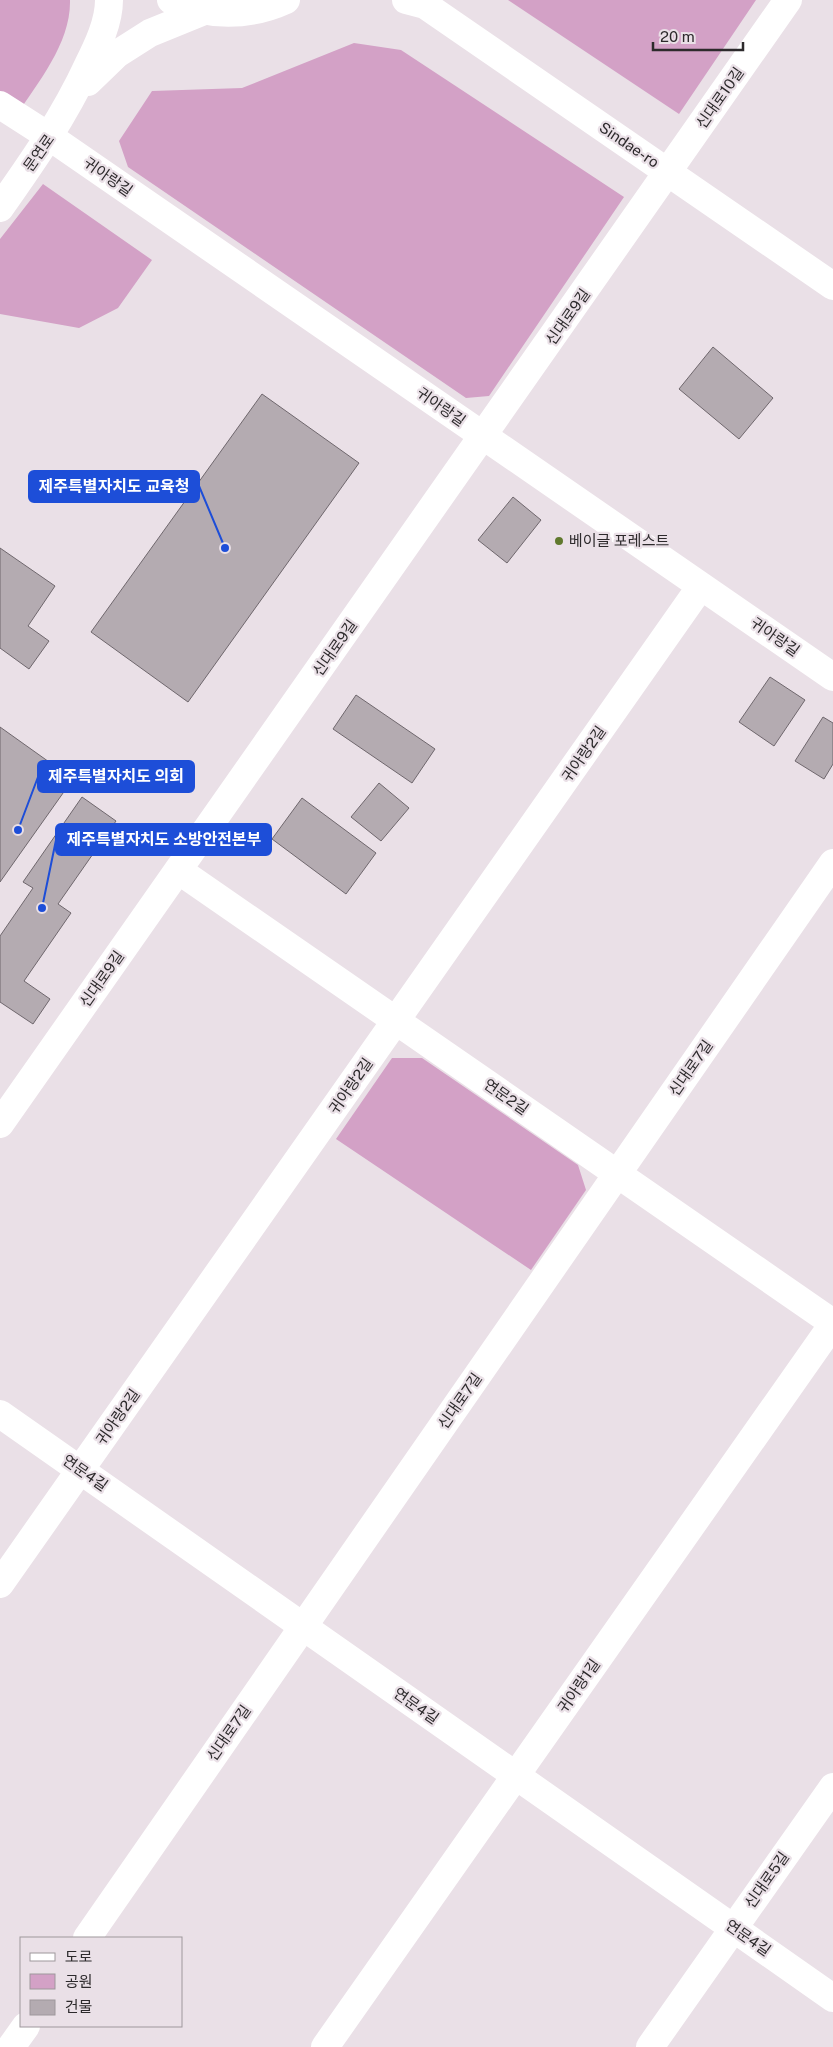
<svg xmlns="http://www.w3.org/2000/svg" width="833" height="2047" viewBox="0 0 833 2047" font-family="'Public Sans','Noto Sans KR',sans-serif">
<style>
.green{fill:#d3a1c6}
.building{fill:#b4abb1;stroke:#6f676d}
.lines{fill:none;stroke-linecap:round;stroke-linejoin:round}
.minor{stroke:#fff;stroke-width:28}
.tertiary{stroke:#fff;stroke-width:28}
.secondary{stroke:#fff;stroke-width:28}
.poi-dot{fill:#60792d;stroke:#eae0e7;stroke-width:2}
.labels{text-anchor:middle;stroke-width:4.5;stroke-linejoin:round;paint-order:stroke}
.street-label{font-size:15px;fill:#2d2a2c;stroke:#eae0e7}
.poi-label{font-size:15px;fill:#2d2a2c;stroke:#eae0e7;text-anchor:start}
.leader{fill:none;stroke:#1d4ed8;stroke-width:2}
.callout-dot{fill:#1d4ed8;stroke:#eae0e7;stroke-width:2}
.callout{fill:#1d4ed8;stroke:#1d4ed8;stroke-width:2}
.callout-label{font-size:16px;text-anchor:middle;font-weight:bold;fill:#fff}
</style>
<rect width="100%" height="100%" fill="#eae0e7"/>
<!-- green -->
<path class="green" d="M0,0H70C71,43 38,82 16,116L0,105Z
M508,0H756L679,114Z
M354,43L401,50L624,197L489,396L466,398L128,167L119,141L152,91L242,88Z
M43,184L152,260L118,308L79,328L0,314V239Z
M392,1058H422L578,1165L586,1190L531,1270L336,1139Z"/>
<!-- building -->
<path class="building" d="M713,347L773,398L739,439L679,389Z
M262,394L359,463L188,702L91,632Z
M513,497L541,520L507,563L478,540Z
M0,548L55,586L28,626L49,641L29,669L0,648Z
M770,677L805,700L774,746L739,722Z
M356,695L435,749L412,783L333,729Z
M823,717L833,723V764L824,779L795,761Z
M0,727L73,779L0,882Z
M379,783L409,808L381,841L351,817Z
M82,797L116,821L58,904L71,913L24,981L50,999L33,1024L0,1002V936L33,888L23,882Z
M302,798L376,853L346,894L272,839Z"/>
<g class="lines">
<!-- minor -->
<path class="minor" d="M0,105L50,137L833,677
M178,870L833,1323
M0,1124L788,0
M0,1584L701,586
M87,1938L833,863
M11,2047L26,2026
M325,2047L833,1324
M650,2047L833,1787"/>
<!-- tertiary -->
<path class="tertiary" d="M0,1414L833,1998"/>
<!-- secondary -->
<path class="secondary" d="M171,0C208,17 249,17 286,0
M406,0L425,5L833,286
M88,82L117,54L150,33L204,11
M0,208C33,161 64,117 88,65C98,45 109,22 109,0"/>
</g>
<!-- markers -->
<circle class="poi-dot" cx="559" cy="541" r="5"/>
<g class="labels">
<!-- street labels -->
<g class="street-label">
<text transform="translate(720 98) rotate(-55)" y="5">신대로10길</text>
<text transform="translate(629 145) rotate(34)" y="5">Sindae-ro</text>
<text transform="translate(39 153) rotate(-55)" y="5">문연로</text>
<text transform="translate(108 177) rotate(35)" y="5">귀아랑길</text>
<text transform="translate(568 317) rotate(-55)" y="5">신대로9길</text>
<text transform="translate(441 407) rotate(35)" y="5">귀아랑길</text>
<text transform="translate(775 637) rotate(35)" y="5">귀아랑길</text>
<text transform="translate(335 648) rotate(-55)" y="5">신대로9길</text>
<text transform="translate(584 754) rotate(-55)" y="5">귀아랑2길</text>
<text transform="translate(102 979) rotate(-55)" y="5">신대로9길</text>
<text transform="translate(691 1068) rotate(-55)" y="5">신대로7길</text>
<text transform="translate(351 1086) rotate(-55)" y="5">귀아랑2길</text>
<text transform="translate(506 1097) rotate(35)" y="5">연문2길</text>
<text transform="translate(460 1401) rotate(-55)" y="5">신대로7길</text>
<text transform="translate(118 1417) rotate(-55)" y="5">귀아랑2길</text>
<text transform="translate(85 1473) rotate(35)" y="5">연문4길</text>
<text transform="translate(579 1686) rotate(-55)" y="5">귀아랑1길</text>
<text transform="translate(416 1706) rotate(35)" y="5">연문4길</text>
<text transform="translate(229 1733) rotate(-55)" y="5">신대로7길</text>
<text transform="translate(767 1880) rotate(-55)" y="5">신대로5길</text>
<text transform="translate(748 1938) rotate(35)" y="5">연문4길</text>
</g>
<!-- poi labels -->
<g class="poi-label">
<text x="569" y="546">베이글 포레스트</text>
</g>
</g>
<!-- callouts -->
<path class="leader" d="M225 548L199 486M18 830L38 777M42 908L56 840"/>
<g class="callout-dot">
<circle cx="225" cy="548" r="5"/>
<circle cx="18" cy="830" r="5"/>
<circle cx="42" cy="908" r="5"/>
</g>
<g class="callout">
<rect x="29" y="471" width="170" height="31" rx="5"/>
<rect x="38" y="761" width="156" height="31" rx="5"/>
<rect x="56" y="824" width="215" height="31" rx="5"/>
</g>
<g class="callout-label">
<text x="114" y="492">제주특별자치도 교육청</text>
<text x="116" y="782">제주특별자치도 의회</text>
<text x="164" y="845">제주특별자치도 소방안전본부</text>
</g>
<!-- legend -->
<rect x="20" y="1937" width="162" height="90" fill="#eae0e7" stroke="#9e979c"/>
<rect x="30" y="1953" width="25" height="8" fill="#ffffff" stroke="#9e979c"/>
<text x="65" y="1962" font-size="15" fill="#2d2a2c">도로</text>
<rect x="30" y="1974" width="25" height="15" fill="#d3a1c6" stroke="#9e979c"/>
<text x="65" y="1987" font-size="15" fill="#2d2a2c">공원</text>
<rect x="30" y="2000" width="25" height="15" fill="#b4abb1" stroke="#9e979c"/>
<text x="65" y="2012" font-size="15" fill="#2d2a2c">건물</text>
<!-- scale -->
<path d="M653 42v8h90v-8" fill="none" stroke="#2d2a2c" stroke-width="2.5"/>
<text x="660" y="42" font-size="15" fill="#2d2a2c" stroke="#eae0e7" stroke-width="4" paint-order="stroke">20 m</text>
</svg>
